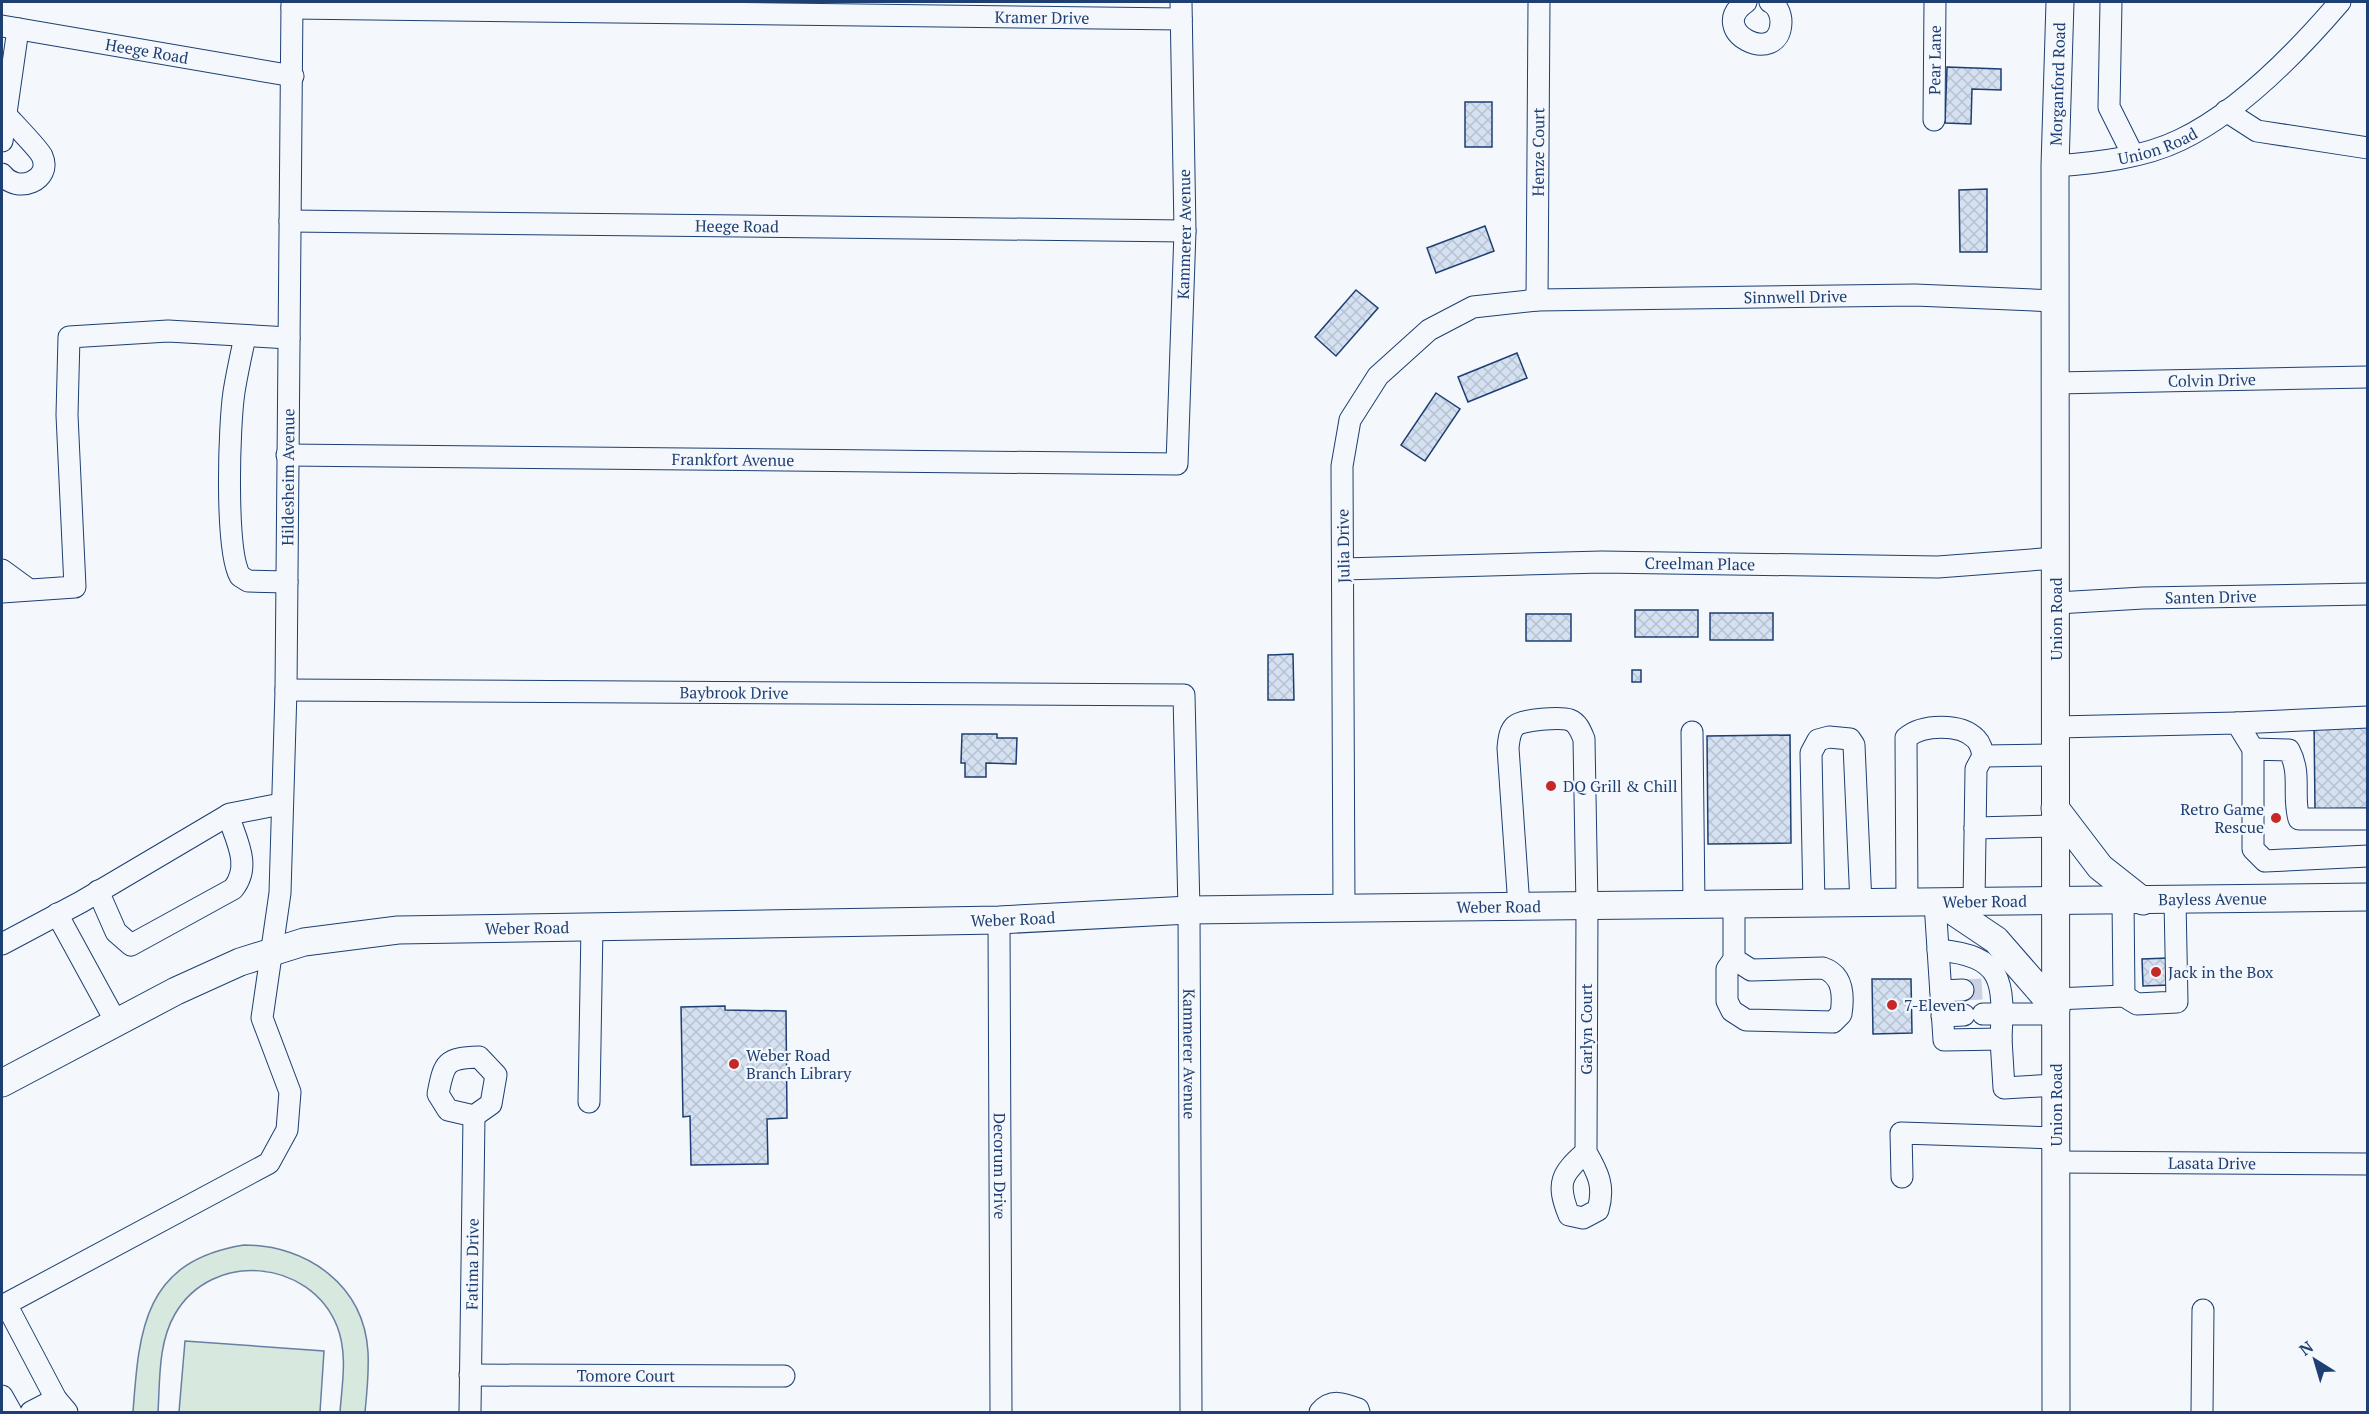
<svg xmlns="http://www.w3.org/2000/svg" width="2369" height="1414" viewBox="0 0 2369 1414" font-family="'PT Serif',serif">
<style>
.pitch{fill:#d7e8df;stroke:#687fa3;stroke-width:1.5}
.building{fill:url(#building-cross-hatch);stroke:#1d3f73;stroke-width:1.5}
.lines{fill:none;stroke-linecap:round;stroke-linejoin:round}
.minor-tunnel{stroke:#c9d2e0;stroke-width:21;stroke-dasharray:21 10;stroke-linecap:butt}
.minor-casing{stroke:#1d3f73;stroke-width:23}
.major-casing{stroke:#1d3f73;stroke-width:29}
.minor{stroke:#f4f7fb;stroke-width:21}
.major{stroke:#f4f7fb;stroke-width:27}
.poi-dot{fill:#c62828;stroke:#f4f7fb;stroke-width:2}
.labels{text-anchor:middle;stroke-width:4.5;stroke-linejoin:round;paint-order:stroke}
.street-label{font-size:16px;fill:#1d3f73;stroke:#f4f7fb}
.poi-label{font-size:16px;fill:#1d3f73;stroke:#f4f7fb;text-anchor:start}
</style>
<defs>
<pattern id="building-cross-hatch" width="8" height="8" patternUnits="userSpaceOnUse" patternTransform="scale(1.5)"><rect width="8" height="8" fill="#d5e0f0"/><path d="M0 0l8 8M0 8l8-8" fill="none" stroke="#b6c1d1"/></pattern>
</defs>
<rect width="100%" height="100%" fill="#f4f7fb"/>
<!-- pitch -->
<path class="pitch" d="M244,1245C307,1245 364,1285 368,1352C369,1372 367,1393 365,1412H340C342,1384 348,1354 337,1326C310,1259 212,1250 175,1314C158,1343 160,1380 158,1412H133C139,1329 144,1261 244,1245Z
M185,1341L324,1351L320,1412H179Z"/>
<!-- building -->
<path class="building" d="M1947,67L2001,69V90L1972,89L1971,124L1945,123Z
M1465,102H1492V147H1465Z
M1987,189V252H1960L1959,190Z
M1485,226L1494,251L1436,273L1427,248Z
M1356,290L1378,308L1336,356L1315,337Z
M1517,353L1527,378L1468,402L1458,377Z
M1436,393L1460,409L1425,461L1401,445Z
M1635,610H1698V637H1635Z
M1710,613H1773V640H1710Z
M1526,614H1571V641H1526Z
M1293,654L1294,700H1268V655Z
M1632,670H1641V682H1632Z
M2368,720V808L2315,809L2314,721Z
M962,734H997V738H1017L1016,764L986,763V777H965V763H961Z
M1790,735L1791,843L1708,844L1707,736Z
M2168,958L2170,985L2143,986L2142,959Z
M1872,979H1911L1912,1033L1873,1034Z
M725,1006V1010L786,1011L787,1118L767,1119L768,1164L691,1165L690,1116L683,1117L681,1007Z"/>
<g class="lines">
<!-- minor-tunnel -->
<path class="minor-tunnel" d="M1963,990L1982,989"/>
<!-- minor casing -->
<g class="minor-casing">
<g id="minor">
<path d="M1746,2C1704,31 1780,69 1781,22C1781,14 1777,5 1770,2"/>
<path d="M2111,2L2109,107L2133,155"/>
<path id="s1" d="M292,8L1181,19"/>
<path id="s2" d="M2,26L293,76"/>
<path d="M2226,111L2257,131L2368,148"/>
<path id="s3" d="M1934,120L1935,2"/>
<path d="M2,141L18,29"/>
<path id="s4" d="M2055,166C2096,163 2143,158 2180,140C2239,112 2298,51 2340,2"/>
<path d="M2,174C17,195 53,180 42,156C39,149 13,123 5,114"/>
<path id="s5" d="M290,221L1185,231"/>
<path id="s6" d="M1537,300L1539,2"/>
<path d="M245,337C241,355 237,373 234,392C229,425 225,550 240,576L248,581L287,582"/>
<path id="s7" d="M2056,383L2368,377"/>
<path id="s8" d="M287,455L1177,464L1185,231L1181,2"/>
<path id="s9" d="M1343,569L1602,562L1938,567L2056,558"/>
<path d="M2,570L28,589"/>
<path d="M2,592L75,587L67,415L69,337L168,331L289,338"/>
<path id="s10" d="M2057,603L2143,598L2368,594"/>
<path id="s11" d="M286,690L1184,695L1189,910L1191,1412"/>
<path d="M2237,723L2368,717"/>
<path d="M2056,727L2237,723L2253,749"/>
<path d="M1692,732L1694,905"/>
<path d="M2368,819H2299C2292,795 2302,774 2289,750L2253,749V849L2265,861L2368,856"/>
<path d="M1975,828L2055,826"/>
<path d="M98,891L116,932L131,945L233,889C252,866 236,840 228,815"/>
<path d="M1935,903L1944,1040L2001,1039L2004,1088L2056,1085"/>
<path d="M1974,903L1976,769L1983,756"/>
<path d="M1814,904L1811,753L1818,740L1829,737L1850,739L1854,745L1861,904"/>
<path d="M1907,904L1906,738C1922,724 1961,723 1976,739C1981,744 1982,750 1983,756L2055,755"/>
<path d="M1519,907L1508,748C1509,740 1509,732 1515,726C1522,719 1561,717 1570,720C1578,723 1581,732 1584,739L1587,907L1586,1152C1561,1174 1556,1183 1569,1215L1583,1218L1598,1210C1605,1186 1598,1173 1586,1152"/>
<path id="s12" d="M1344,908L1342,466L1350,420L1378,376L1429,330L1473,307L1537,300L1915,295L2055,301"/>
<path d="M57,914L116,1022"/>
<path id="s13" d="M999,920L1001,1412"/>
<path d="M2,944L81,902L230,814L281,804"/>
<path d="M1938,950C2004,956 2004,981 2001,1039"/>
<path d="M1734,959L1751,970L1823,968C1843,975 1844,995 1841,1014L1833,1022L1746,1020L1732,1011L1727,1001V969L1734,959V905"/>
<path d="M1941,991L1963,990"/>
<path d="M2124,996L2137,1004L2177,1002L2175,900"/>
<path d="M2056,999L2124,996L2123,901"/>
<path d="M1983,1014H2056"/>
<path d="M1942,1016L1964,1015"/>
<path d="M479,1057L496,1075L491,1104L474,1116L448,1110L438,1094C444,1062 446,1058 479,1057Z"/>
<path d="M589,1102L592,926"/>
<path id="s14" d="M2056,1162L2368,1164"/>
<path d="M1902,1177L1901,1133L2056,1138"/>
<path id="s15" d="M470,1375L784,1376"/>
<path d="M2,1396L11,1412"/>
<path d="M31,1412L56,1399"/>
<path id="s16" d="M67,1412L56,1399L6,1304L269,1163L287,1130L290,1092L262,1018L280,893L286,690L292,2"/>
<path id="s17" d="M470,1412L474,1116"/>
<path d="M1320,1412C1331,1399 1343,1403 1358,1409L1359,1412"/>
<path d="M2202,1412L2203,1310"/>
</g>
</g>
<!-- major casing -->
<g class="major-casing">
<g id="major">
<path d="M2055,808L2100,867L2143,901"/>
<path d="M1941,903L1996,940L2056,1009"/>
<path id="s18" d="M2,1083L176,991L240,962L304,942L398,930L999,920L1189,910L2368,897"/>
<path id="s19" d="M2056,1412L2055,166L2060,2"/>
</g>
</g>
<!-- minor -->
<use href="#minor" class="minor"/>
<!-- major -->
<use href="#major" class="major"/>
</g>
<!-- markers -->
<g class="poi-dot">
<circle cx="1551" cy="786" r="6"/>
<circle cx="2276" cy="818" r="6"/>
<circle cx="2156" cy="972" r="6"/>
<circle cx="1892" cy="1005" r="6"/>
<circle cx="734" cy="1064" r="6"/>
</g>
<g class="labels">
<!-- street labels -->
<g class="street-label">
<text dy="6" stroke="none"><textPath href="#s1" startOffset="750">Kramer Drive</textPath></text>
<text dy="6" stroke="none"><textPath href="#s2" startOffset="147">Heege Road</textPath></text>
<text dy="6" stroke="none"><textPath href="#s3" startOffset="60">Pear Lane</textPath></text>
<text dy="6" stroke="none"><textPath href="#s19" startOffset="1328">Morganford Road</textPath></text>
<text dy="6" stroke="none"><textPath href="#s4" startOffset="105">Union Road</textPath></text>
<text dy="6" stroke="none"><textPath href="#s6" startOffset="148">Henze Court</textPath></text>
<text dy="6" stroke="none"><textPath href="#s5" startOffset="447">Heege Road</textPath></text>
<text dy="6" stroke="none"><textPath href="#s8" startOffset="1120">Kammerer Avenue</textPath></text>
<text dy="6" stroke="none"><textPath href="#s12" startOffset="982">Sinnwell Drive</textPath></text>
<text dy="6" stroke="none"><textPath href="#s7" startOffset="156">Colvin Drive</textPath></text>
<text dy="6" stroke="none"><textPath href="#s8" startOffset="446">Frankfort Avenue</textPath></text>
<text dy="6" stroke="none"><textPath href="#s16" startOffset="1120">Hildesheim Avenue</textPath></text>
<text transform="translate(1343 546) rotate(-91)" y="6">Julia Drive</text>
<text dy="6" stroke="none"><textPath href="#s9" startOffset="357">Creelman Place</textPath></text>
<text dy="6" stroke="none"><textPath href="#s10" startOffset="154">Santen Drive</textPath></text>
<text transform="translate(2056 619) rotate(-90)" y="6">Union Road</text>
<text dy="6" stroke="none"><textPath href="#s11" startOffset="448">Baybrook Drive</textPath></text>
<text dy="6" stroke="none"><textPath href="#s18" startOffset="2244">Bayless Avenue</textPath></text>
<text dy="6" stroke="none"><textPath href="#s18" startOffset="2016">Weber Road</textPath></text>
<text dy="6" stroke="none"><textPath href="#s18" startOffset="1530">Weber Road</textPath></text>
<text dy="6" stroke="none"><textPath href="#s18" startOffset="1044">Weber Road</textPath></text>
<text dy="6" stroke="none"><textPath href="#s18" startOffset="558">Weber Road</textPath></text>
<text transform="translate(1586 1029) rotate(-90)" y="6">Garlyn Court</text>
<text dy="6" stroke="none"><textPath href="#s11" startOffset="1257">Kammerer Avenue</textPath></text>
<text transform="translate(2056 1105) rotate(-90)" y="6">Union Road</text>
<text dy="6" stroke="none"><textPath href="#s14" startOffset="156">Lasata Drive</textPath></text>
<text dy="6" stroke="none"><textPath href="#s13" startOffset="246">Decorum Drive</textPath></text>
<text dy="6" stroke="none"><textPath href="#s17" startOffset="148">Fatima Drive</textPath></text>
<text dy="6" stroke="none"><textPath href="#s15" startOffset="156">Tomore Court</textPath></text>
</g>
<!-- poi labels -->
<g class="poi-label">
<text x="1563" y="792">DQ Grill &amp; Chill</text>
<text x="2264" y="815" text-anchor="end">Retro Game<tspan x="2264" dy="18">Rescue</tspan></text>
<text x="2168" y="978">Jack in the Box</text>
<text x="1904" y="1011">7-Eleven</text>
<text x="746" y="1061">Weber Road<tspan x="746" dy="18">Branch Library</tspan></text>
</g>
</g>
<!-- border -->
<rect width="2369" height="1414" fill="none" stroke="#1d3f73" stroke-width="6"/>
<!-- north arrow -->
<g transform="translate(2315 1360) rotate(323)" stroke="#f4f7fb" stroke-width="4.5" paint-order="stroke">
<path d="M0-4.5L10 22L0 15L-10 22Z" fill="#1d3f73"/>
<text y="-9" font-size="16" font-weight="bold" text-anchor="middle" fill="#1d3f73">N</text>
</g>
</svg>
